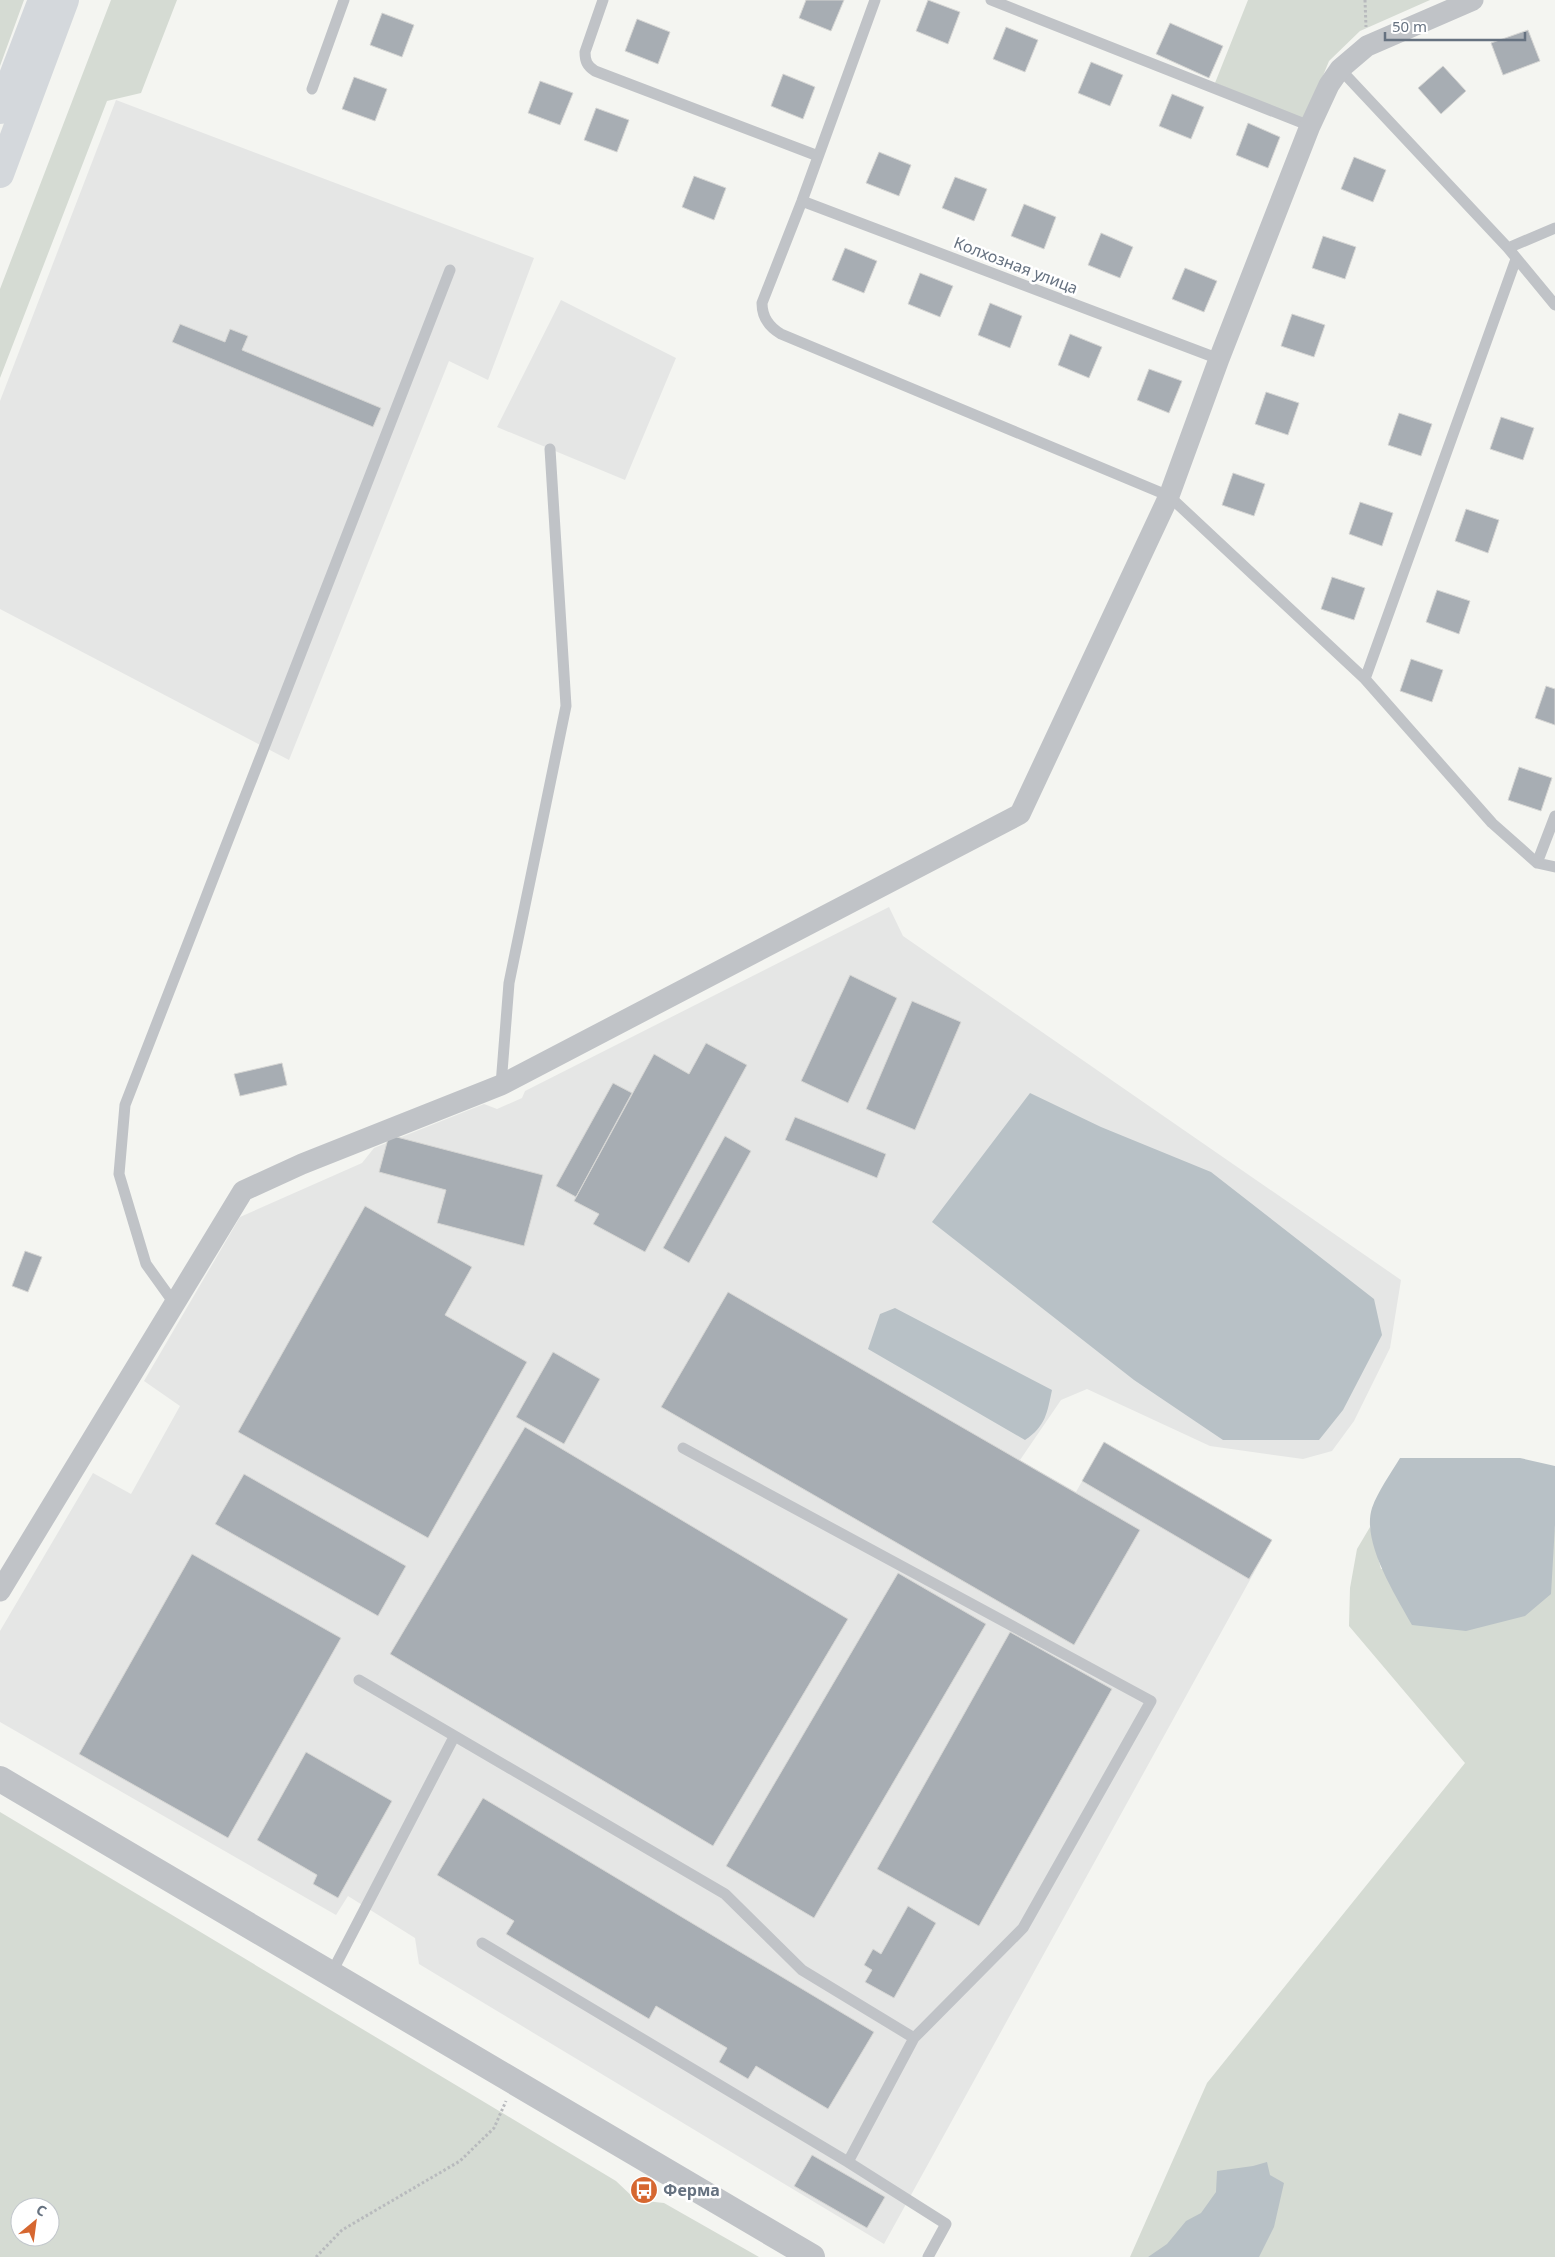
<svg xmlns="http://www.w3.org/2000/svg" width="1555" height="2257" viewBox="0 0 1555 2257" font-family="'Noto Sans',sans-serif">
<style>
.built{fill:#e5e6e5}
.green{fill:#d5dbd3;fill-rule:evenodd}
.water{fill:#b8c1c6}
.building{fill:#a7adb3;stroke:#d6d6d4}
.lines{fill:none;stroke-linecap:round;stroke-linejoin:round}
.path{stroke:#b8babd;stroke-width:3;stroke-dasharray:2.5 2.5;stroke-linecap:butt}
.service{stroke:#c0c3c7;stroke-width:11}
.minor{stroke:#c0c3c7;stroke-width:21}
.tertiary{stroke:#c0c3c7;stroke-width:26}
.trunk{stroke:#d4d8dc;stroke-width:28}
.labels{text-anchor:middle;stroke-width:5;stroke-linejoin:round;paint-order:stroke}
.street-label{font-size:16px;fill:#667280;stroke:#fff}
.poi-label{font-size:16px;font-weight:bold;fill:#667280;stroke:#fff;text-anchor:start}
</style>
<rect width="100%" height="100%" fill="#f4f5f1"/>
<!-- built -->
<path class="built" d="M116,100L534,258L488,380L449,361L289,760L0,609V401Z
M561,300L676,358L625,480L497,427Z
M889,907L903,936L1401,1280L1390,1348L1354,1421L1332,1451L1303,1459L1210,1446L1087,1389L1061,1400L1020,1460L1076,1492L1104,1442L1272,1540L884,2244L419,1964L415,1938L348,1896L336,1915L0,1722V1631L93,1473L131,1494L180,1406L144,1381L240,1217L362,1163L374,1148L484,1104L497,1109L522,1098L525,1091Z"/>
<!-- green -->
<path class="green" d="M0,0H24L0,66Z
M111,0H177L141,93L107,101L0,378V289Z
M1248,0H1430L1360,31L1329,61L1305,120L1215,83Z
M1555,1525V2257H1130L1207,2083L1465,1763L1349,1626L1350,1588L1357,1549L1370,1527L1381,1569L1554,1531Z
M0,1812L616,2181L636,2200L664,2203L759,2257H0ZM20,2207H50V2237H20Z"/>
<!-- water -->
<path class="water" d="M1030,1093L1101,1127L1211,1172L1374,1299L1382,1335L1343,1410L1319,1440H1223L1134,1380L932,1222Z
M895,1308L1052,1390C1047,1413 1046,1426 1025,1440L868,1349L880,1314Z
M1400,1458H1520L1555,1466V1525L1551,1594L1525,1616L1466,1631L1412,1625C1396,1596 1361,1542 1372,1508C1378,1491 1391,1473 1400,1458Z
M1267,2162L1270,2175L1284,2183L1274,2227L1259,2257H1148L1167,2244L1186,2221L1201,2213L1216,2192L1217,2171L1253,2166Z"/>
<!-- building -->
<path class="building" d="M806,0H844L831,31L799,18Z
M928,0L960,12L948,44L916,31Z
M382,13L414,25L402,57L370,45Z
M637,19L670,32L658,64L625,51Z
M1170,23L1223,46L1209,78L1156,54Z
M1006,27L1038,40L1025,72L993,59Z
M1528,30L1540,61L1503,75L1491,43Z
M1091,62L1123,75L1110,106L1078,93Z
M1443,66L1466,91L1441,114L1418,88Z
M783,74L815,87L803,119L771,106Z
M354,77L387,89L375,121L342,109Z
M540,81L573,93L560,125L528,113Z
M1172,94L1204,107L1191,139L1159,126Z
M596,108L629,120L617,152L584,140Z
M1248,123L1280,137L1268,168L1236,155Z
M879,152L911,165L899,196L866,183Z
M1354,157L1386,170L1373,202L1341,189Z
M694,176L726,188L714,220L682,207Z
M955,177L987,189L974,221L942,208Z
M1024,204L1056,217L1044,249L1011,236Z
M1101,233L1133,247L1120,278L1088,265Z
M1323,236L1356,247L1345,279L1312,268Z
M845,248L877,261L864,293L832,280Z
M1185,268L1217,281L1204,312L1172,299Z
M920,273L953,286L940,317L908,304Z
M990,303L1022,316L1010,348L978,335Z
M1292,314L1325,325L1314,357L1281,346Z
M180,324L225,342L230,329L248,336L242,350L381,408L373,427L172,342Z
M1070,334L1102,347L1089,378L1058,365Z
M1149,369L1182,381L1169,413L1137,400Z
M1266,392L1299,403L1288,435L1255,424Z
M1399,413L1432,424L1421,456L1388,445Z
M1501,417L1534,428L1523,460L1490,449Z
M1233,473L1265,484L1254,516L1222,505Z
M1360,502L1393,513L1382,546L1349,534Z
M1466,509L1499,520L1488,553L1455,541Z
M1332,577L1365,588L1354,620L1321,609Z
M1437,590L1470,601L1459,634L1426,622Z
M1411,659L1443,670L1432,702L1400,691Z
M1546,686L1555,689V725L1535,718Z
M1519,767L1552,778L1541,811L1508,800Z
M850,975L897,998L848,1103L801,1081Z
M912,1001L961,1022L915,1130L866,1109Z
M706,1043L747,1065L645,1252L593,1224L599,1214L574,1201L654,1054L689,1074Z
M282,1063L287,1085L240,1096L234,1074Z
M613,1083L632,1093L576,1197L556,1186Z
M795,1117L886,1154L877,1178L785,1140Z
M389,1135L543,1175L524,1246L437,1223L446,1190L379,1172Z
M725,1136L751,1151L689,1263L663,1248Z
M365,1206L472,1267L445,1315L527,1362L428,1538L238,1432Z
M25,1251L42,1257L28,1292L12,1286Z
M728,1292L1140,1530L1074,1645L661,1407Z
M553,1352L600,1379L564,1444L516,1417Z
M525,1427L848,1619L713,1846L390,1654Z
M1104,1442L1272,1540L1249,1579L1082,1481Z
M244,1474L406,1566L378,1616L215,1524Z
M192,1554L341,1638L228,1838L79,1754Z
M898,1573L986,1624L814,1918L726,1866Z
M1010,1632L1112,1689L979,1926L877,1869Z
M306,1752L392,1801L338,1898L313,1884L317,1875L257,1840Z
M483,1798L874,2032L828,2109L756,2066L748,2079L719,2062L727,2048L656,2006L649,2019L506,1934L514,1921L437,1875Z
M908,1906L936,1923L894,1998L865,1982L872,1970L864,1965L873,1949L881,1954Z
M812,2155L885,2197L867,2228L794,2186Z"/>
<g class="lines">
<!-- path -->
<path class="path" d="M1365,0L1366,27
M316,2257L342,2230L460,2161L494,2128L506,2101"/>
<!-- service -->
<path class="service" d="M603,0L585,52C585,61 587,66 595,71L818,156
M875,0L802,201L762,303C762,317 769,327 781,334L1169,496L1365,679L1492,823L1537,863L1555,867
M991,0L1310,126
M1340,69L1508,248L1555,305
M312,89L344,0
M802,201L1219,359
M1508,248L1555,228
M1365,679L1516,259
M1537,863L1555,816
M501,1085L509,983L566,706L550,449
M174,1303L146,1264L119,1174L125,1105L450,270
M359,1680L725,1894L802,1970L914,2038L1023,1928L1151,1701L683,1448
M482,1943L848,2162
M331,1974L454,1737
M914,2038L848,2162L946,2224L928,2257"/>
<!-- minor -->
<path class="minor" d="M0,1591L243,1191L302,1164L501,1085L1020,814L1169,496L1219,359L1310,126L1329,85L1340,69L1367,46L1473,0"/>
<!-- tertiary -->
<path class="tertiary" d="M0,1779L812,2257"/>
<!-- trunk -->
<path class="trunk" d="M0,110L42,0
M0,174L65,0"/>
</g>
<!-- icons -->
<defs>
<g id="bus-disc" transform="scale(1.4375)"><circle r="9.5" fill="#d66730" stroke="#fff"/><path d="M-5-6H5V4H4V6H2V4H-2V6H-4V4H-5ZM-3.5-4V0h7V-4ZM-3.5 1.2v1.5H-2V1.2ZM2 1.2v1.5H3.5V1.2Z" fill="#fff"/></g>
</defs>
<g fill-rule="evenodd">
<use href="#bus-disc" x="644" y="2190"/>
</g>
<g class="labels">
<!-- street labels -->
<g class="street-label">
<text transform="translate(1016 265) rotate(21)" y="6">Колхозная улица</text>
</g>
<!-- poi labels -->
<g class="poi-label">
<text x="663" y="2196">Ферма</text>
</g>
</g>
<!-- north arrow -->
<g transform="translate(35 2222) rotate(29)"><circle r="24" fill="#ffffff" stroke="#c2c7cc"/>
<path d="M0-4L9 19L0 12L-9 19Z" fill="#d66730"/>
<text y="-8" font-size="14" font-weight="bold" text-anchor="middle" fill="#667280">С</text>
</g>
<!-- scale -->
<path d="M1385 32v8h140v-8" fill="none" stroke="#667280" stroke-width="2.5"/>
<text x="1392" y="32" font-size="15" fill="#667280" stroke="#ffffff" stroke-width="4" paint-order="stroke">50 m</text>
</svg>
